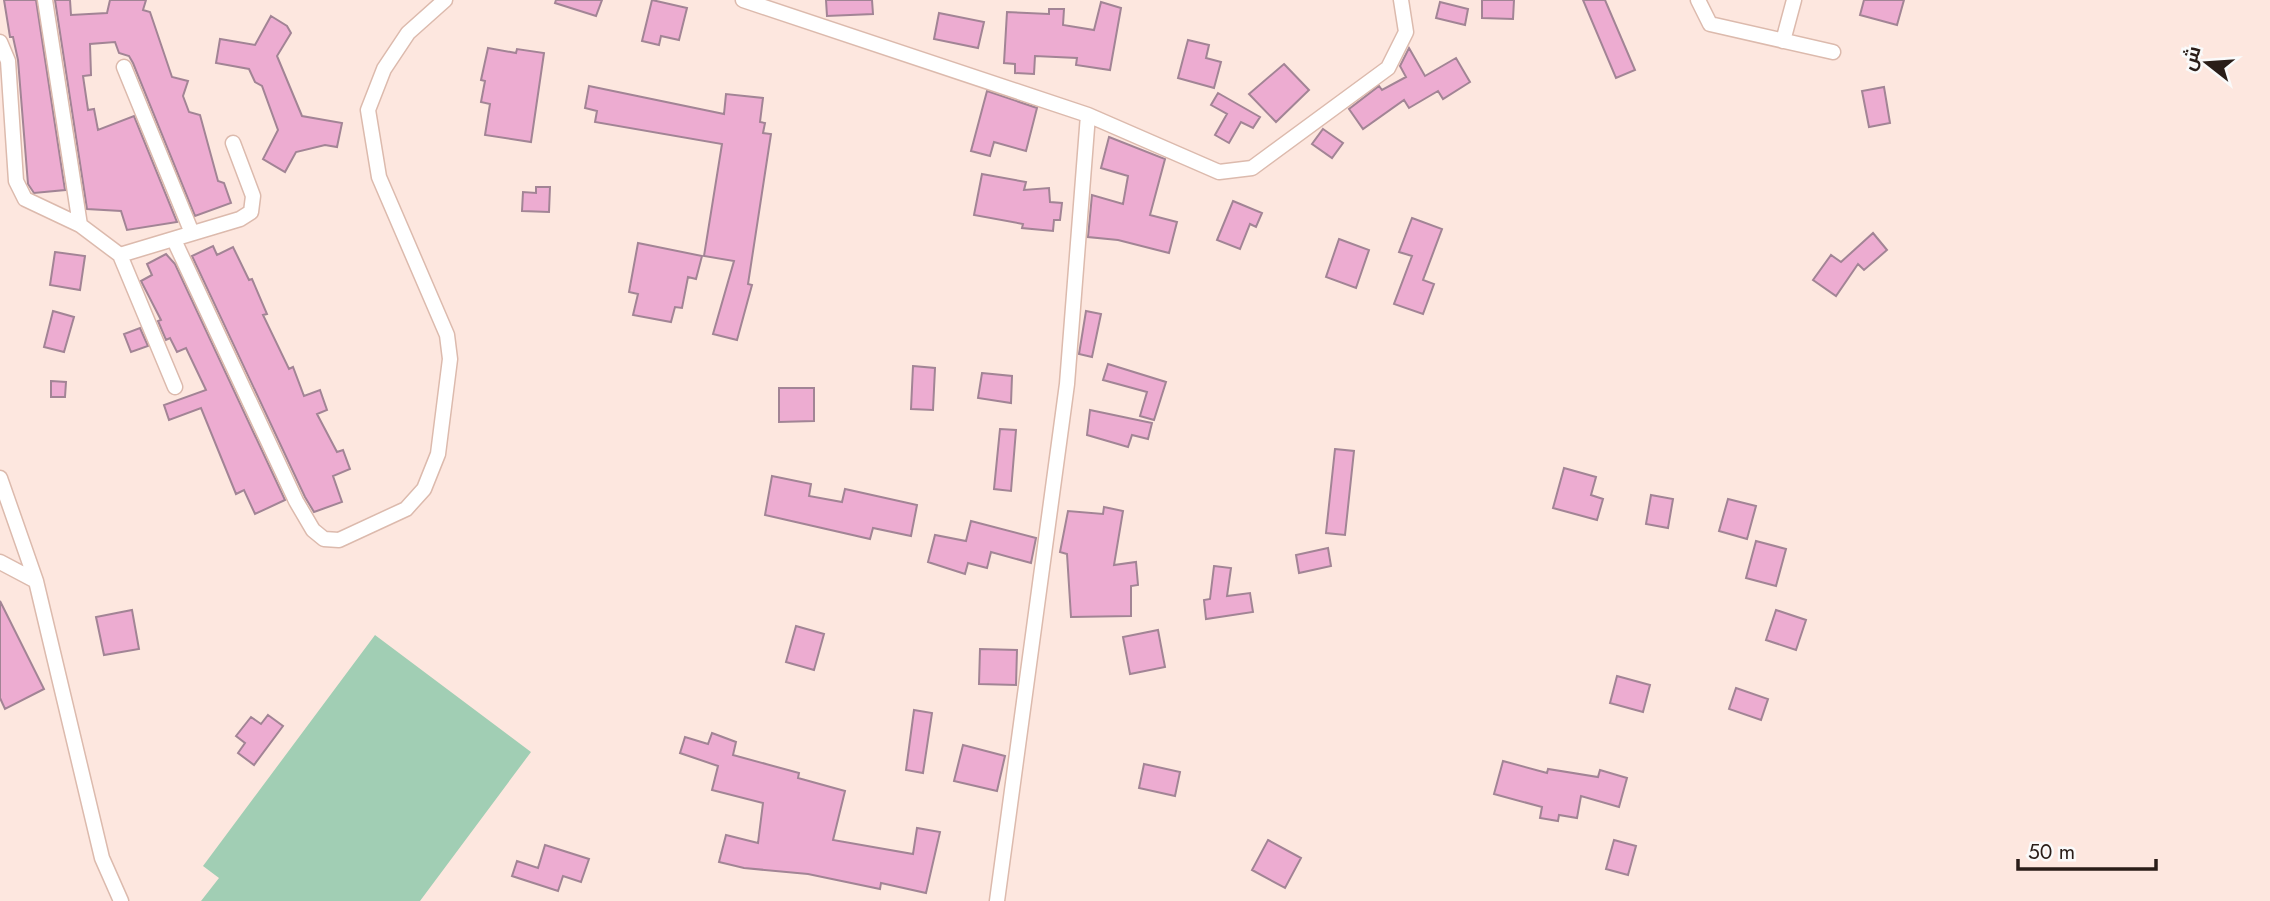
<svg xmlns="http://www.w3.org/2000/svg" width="2270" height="901" viewBox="0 0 2270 901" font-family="Jost,Cairo,sans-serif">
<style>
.green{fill:#a1ceb4}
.building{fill:#edacd1;stroke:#a28495;stroke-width:2}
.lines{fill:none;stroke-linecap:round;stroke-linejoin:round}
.street-casing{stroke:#dcbaad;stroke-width:17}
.street{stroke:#fff;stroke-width:14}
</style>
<rect width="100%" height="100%" fill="#fde7df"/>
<!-- green -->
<path class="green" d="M375,635L531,752L420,901H201L219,878L203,866Z"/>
<!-- building -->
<path class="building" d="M4,0H36L65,190L34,193L28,184L18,60L13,37H10Z
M55,0H70L71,15L107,13L110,0H146L143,10L150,12L172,77L188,81L183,96L189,112L200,115L218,181L224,183L231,203L195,216L133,63L129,56L119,53L115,42L90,44L91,75L83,76L88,110L94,109L98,130L134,116L177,222L127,230L121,211L87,209Z
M556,0H602L596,16L555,3Z
M652,0L687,8L679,40L661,36L659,45L642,41Z
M826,0H872L873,14L827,16Z
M1482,0H1514L1513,19L1482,18Z
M1583,0H1605L1635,70L1616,78Z
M1864,0H1904L1897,25L1860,15Z
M1101,2L1121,8L1110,70L1076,65L1077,58L1035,56L1034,74L1015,73V64L1004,63L1007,12L1049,14V9H1064L1063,25L1094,30Z
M1440,2L1468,9L1465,25L1436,18Z
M939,13L984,22L978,48L934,39Z
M271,16L287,26L291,33L277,56L302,116L342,123L337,147L325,145L296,152L285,172L263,159L278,130L262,86L255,82L249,69L216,63L220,39L255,45Z
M1188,40L1209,45L1206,58L1221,62L1214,88L1178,78Z
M488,48L516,53L517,49L544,53L531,142L485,135L490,104L481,102L485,81L481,80Z
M1409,48L1425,76L1456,58L1470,82L1443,99L1438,91L1409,108L1404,100L1363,129L1349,109L1379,86L1382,90L1406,77L1400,66Z
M1284,64L1309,90L1276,122L1249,94Z
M589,86L724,114L726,94L763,98L760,122L765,123L763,133L771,134L748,284L752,285L737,340L713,334L734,261L704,256L722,144L595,122L597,111L585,108Z
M1884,87L1890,123L1869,127L1862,91Z
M987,91L1037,108L1026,151L994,142L990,156L971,151Z
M1218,93L1260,117L1253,128L1241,122L1229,143L1215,135L1227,114L1211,105Z
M1323,129L1343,143L1332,158L1312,144Z
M1109,137L1165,159L1150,215L1177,222L1169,253L1118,240L1088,237L1092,195L1123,204L1128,176L1101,168Z
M982,174L1026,182L1024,190L1049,188L1050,202L1062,203L1060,220H1054L1053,231L1022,228L1023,224L974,215Z
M536,187H550L549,212L522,211L523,192L536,193Z
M1233,201L1262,213L1256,227L1250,224L1240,249L1217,240Z
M1412,218L1442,229L1423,280L1434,284L1423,314L1394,304L1412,256L1399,252Z
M1873,233L1887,250L1864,270L1858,264L1836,296L1813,280L1831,255L1841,262Z
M1339,239L1369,250L1356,288L1326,277Z
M638,243L702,256L696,279L688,277L682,308L675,307L671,322L633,315L638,294L629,292Z
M213,246L217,255L233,247L249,280L252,279L267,314L263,315L289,369L293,367L304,396L320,390L327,410L317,414L337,452L343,450L350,469L333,476L342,502L314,512L305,497L192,256Z
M55,252L85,256L80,290L50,285Z
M166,254L175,264L285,500L255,514L244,490L236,494L201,408L169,420L164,405L206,390L186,348L177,352L170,338L166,340L158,321L161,320L141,281L152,275L147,264Z
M53,311L74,317L64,352L44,347Z
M1086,311L1101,314L1092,357L1079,354Z
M140,328L148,346L131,352L124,334Z
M1108,364L1166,382L1154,420L1140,416L1147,392L1103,380Z
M913,366L935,368L933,410L911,409Z
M982,373L1012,376L1011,403L978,398Z
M51,381L66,382L65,397H51Z
M779,388H814V421L779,422Z
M1090,410L1152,423L1148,439L1132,435L1128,447L1087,435Z
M1000,429L1016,430L1011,491L994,489Z
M1335,449L1354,451L1345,535L1326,533Z
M1564,468L1596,477L1591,495L1603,499L1597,520L1553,508Z
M772,476L811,484L809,496L842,502L845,489L917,505L911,536L873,528L870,539L765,515Z
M1651,495L1673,499L1668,528L1646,524Z
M1728,499L1756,506L1747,539L1719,531Z
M1104,507L1123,511L1114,565L1136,562L1138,585L1131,586V616L1071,617L1067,554L1060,552L1068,511L1103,514Z
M971,521L1036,538L1031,563L991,552L987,568L968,563L965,574L928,562L935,535L966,541Z
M1756,541L1786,549L1776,586L1746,578Z
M1328,548L1331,566L1299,573L1296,555Z
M1214,566L1231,568L1227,596L1250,593L1253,612L1206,619L1204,600L1210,599Z
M0,601L44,689L5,709L0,698Z
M132,610L139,649L104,655L96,617Z
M1776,610L1806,620L1796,650L1766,640Z
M796,626L824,634L814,670L786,662Z
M1158,630L1165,667L1130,674L1123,637Z
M980,649L1017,650L1016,685L979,684Z
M1617,676L1650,685L1643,712L1610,703Z
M1736,688L1768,699L1761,720L1729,709Z
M914,710L932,713L923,773L906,770Z
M268,715L283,726L254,765L238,753L245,743L236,736L251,717L261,724Z
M712,733L736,742L733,755L799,773L798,778L845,791L833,840L913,854L917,828L940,832L926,893L881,883L880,889L808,874L744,868L719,862L726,835L758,843L763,803L712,790L718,766L680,753L685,737L708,744Z
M963,745L1005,756L997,791L954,781Z
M1503,761L1547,773L1548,769L1598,777L1600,770L1627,778L1619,807L1581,796L1577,818L1559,815L1558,821L1540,818L1542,807L1494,794Z
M1144,764L1180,772L1175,796L1139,788Z
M1268,840L1301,858L1285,888L1252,870Z
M1614,840L1636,846L1628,875L1606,869Z
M545,845L589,859L581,882L563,876L558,891L512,876L517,861L538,868Z"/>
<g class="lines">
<!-- street casing -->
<g class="street-casing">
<path id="street" d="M45,0L80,225
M743,0L1088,115L1067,384L997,901
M1698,0L1710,24L1833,52
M1783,41L1794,0
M0,42L8,61L16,181L25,199L80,225L120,255L240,219L251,212L253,196L233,143
M124,67L192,233
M1088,115L1219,172L1252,168L1388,68L1406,32L1401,0
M174,240L296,501L313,530L324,539L339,540L406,509L424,489L438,454L450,359L447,335L379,177L368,110L384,69L408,33L445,0
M120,255L175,387
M0,478L36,581L102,858L121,901
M0,562L36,581"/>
</g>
<!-- street -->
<use href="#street" class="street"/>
</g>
<!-- north arrow -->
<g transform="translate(2207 63) rotate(287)" stroke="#fafafa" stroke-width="5" paint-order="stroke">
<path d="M0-5L12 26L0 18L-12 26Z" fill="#2a1d18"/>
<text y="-10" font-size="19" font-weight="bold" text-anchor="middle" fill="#2a1d18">ش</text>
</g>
<!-- scale -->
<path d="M2018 859v10h138v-10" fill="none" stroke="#2a1d18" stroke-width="3.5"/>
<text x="2028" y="859" font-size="21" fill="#2a1d18" stroke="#fafafa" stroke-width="5" paint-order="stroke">50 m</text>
</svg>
